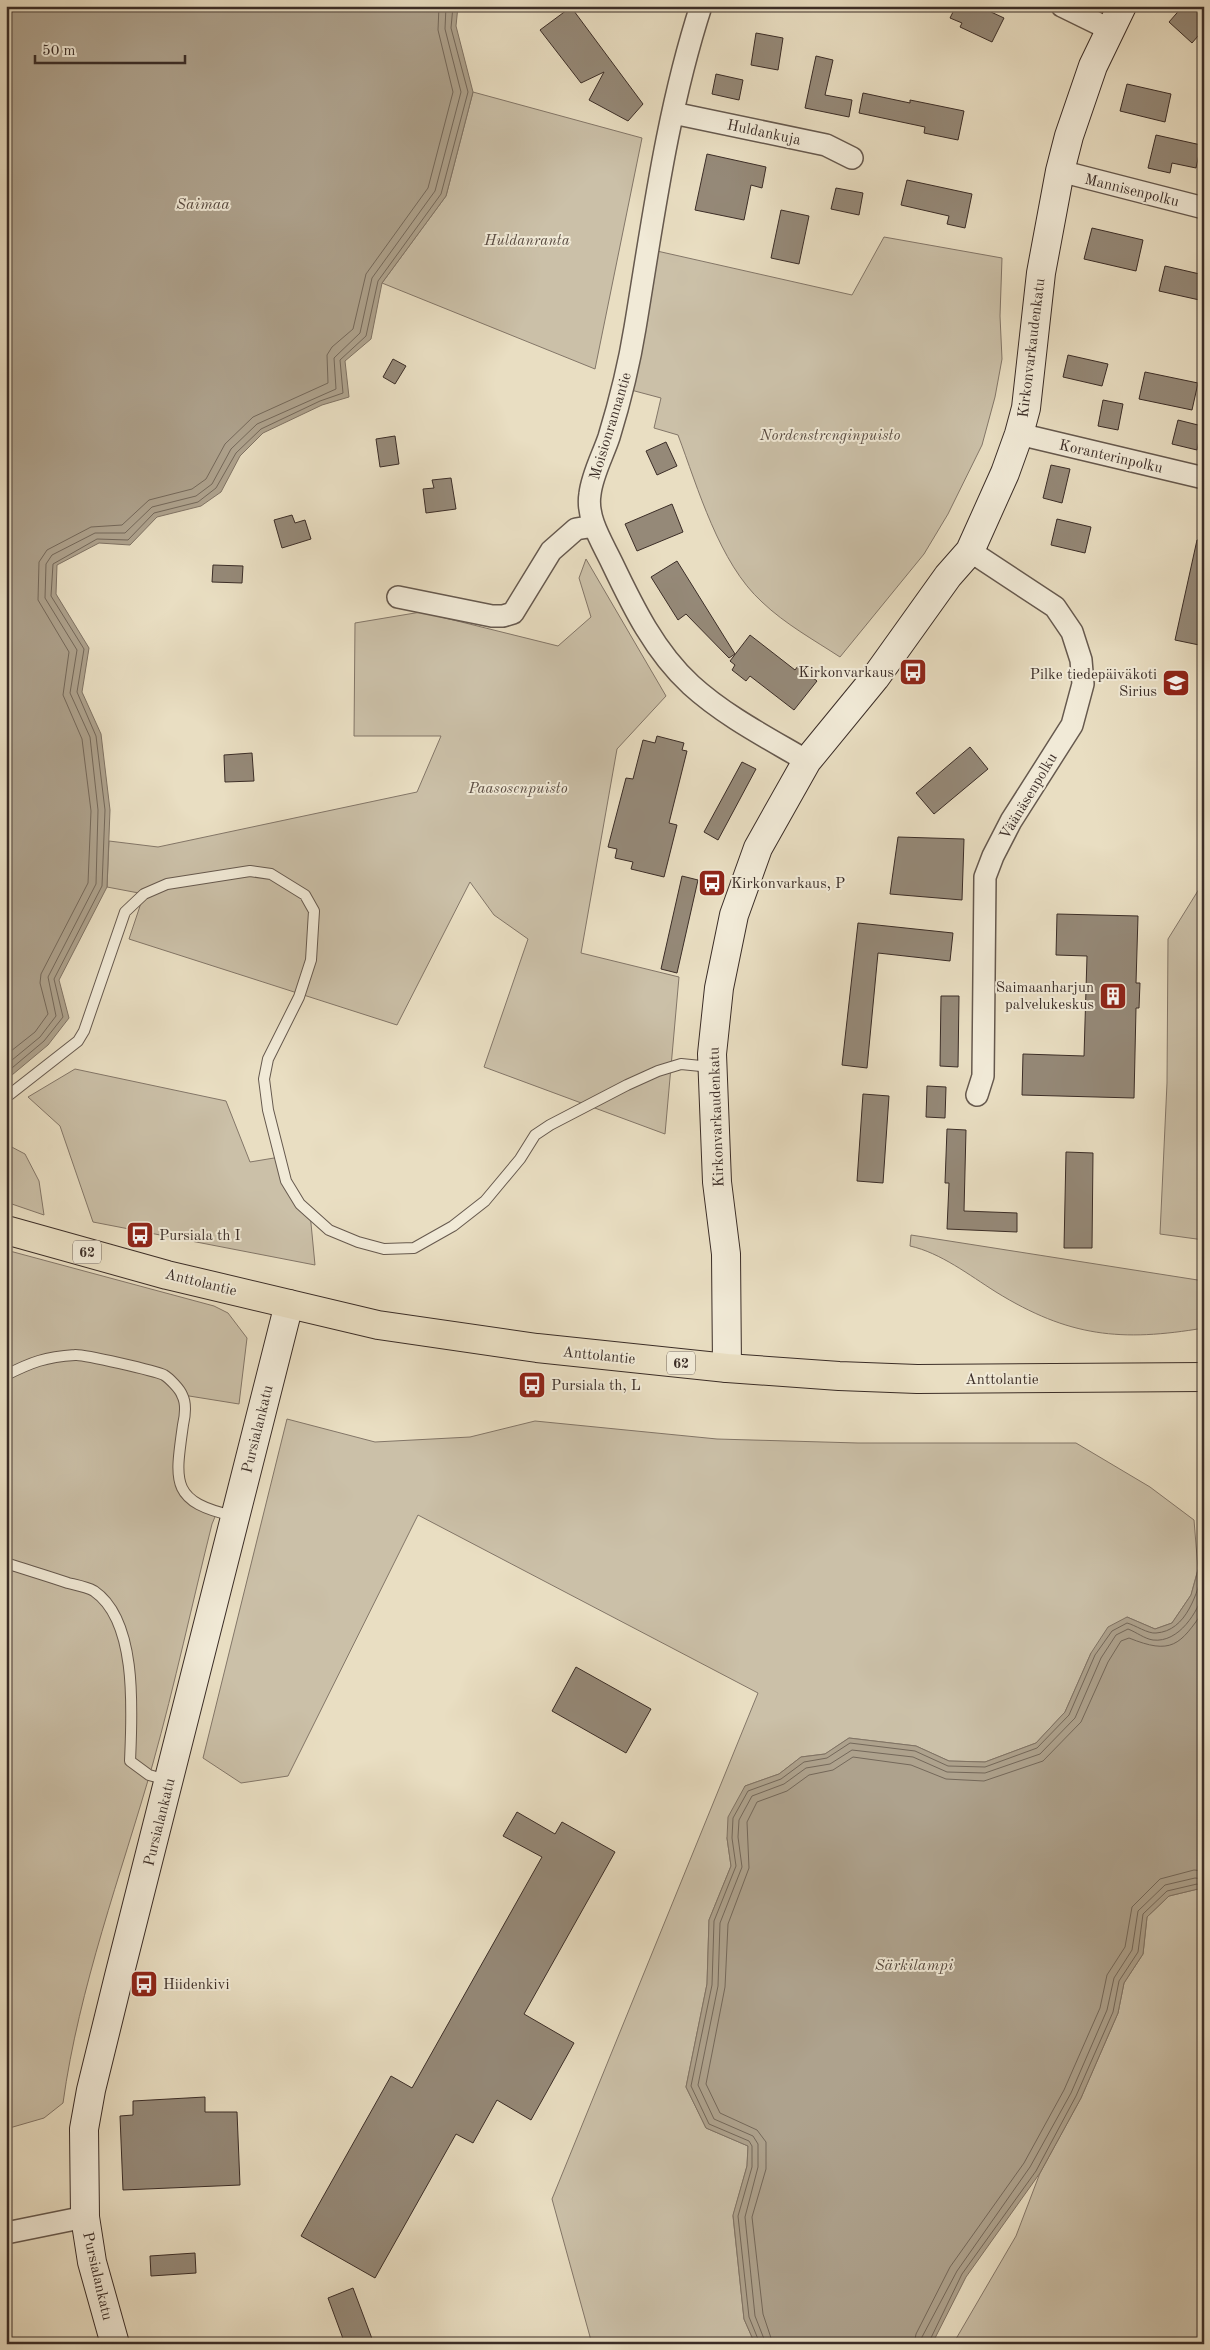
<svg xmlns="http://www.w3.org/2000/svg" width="1210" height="2350" viewBox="0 0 1210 2350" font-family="'Old Standard TT',serif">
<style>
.green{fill:#cbc0a8;stroke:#837668}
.water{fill:#aea28d;stroke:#807364}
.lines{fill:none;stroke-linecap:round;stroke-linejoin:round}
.shore{stroke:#74685a;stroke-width:1}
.building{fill:#958978;stroke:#3b2d27}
.lane-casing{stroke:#66594e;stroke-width:12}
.street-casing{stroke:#66594e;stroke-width:24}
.secondary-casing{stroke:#3b2d27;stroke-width:30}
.primary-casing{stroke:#3b2d27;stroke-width:30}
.lane{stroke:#f1ead7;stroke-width:10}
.street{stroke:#f1ead7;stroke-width:21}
.secondary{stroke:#f1ead7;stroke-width:28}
.primary{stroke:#e9dec2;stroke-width:28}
.labels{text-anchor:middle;stroke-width:4;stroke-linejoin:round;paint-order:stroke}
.shield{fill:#f1ead7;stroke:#72665c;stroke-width:1}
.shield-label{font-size:14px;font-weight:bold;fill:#3b2d27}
.street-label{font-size:15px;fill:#3b2d27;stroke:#f1ead7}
.park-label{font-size:15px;font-style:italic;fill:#584a41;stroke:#f1ead7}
.poi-label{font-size:15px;fill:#3b2d27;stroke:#f1ead7;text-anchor:start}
.water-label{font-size:16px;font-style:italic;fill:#584a40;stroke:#f1ead7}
</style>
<rect width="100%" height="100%" fill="#e9dec2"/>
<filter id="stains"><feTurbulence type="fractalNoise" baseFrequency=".004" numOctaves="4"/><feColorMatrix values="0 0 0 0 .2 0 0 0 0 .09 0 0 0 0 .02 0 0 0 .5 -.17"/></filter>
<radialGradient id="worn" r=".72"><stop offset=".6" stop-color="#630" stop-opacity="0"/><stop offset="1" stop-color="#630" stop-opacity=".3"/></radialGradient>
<!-- green -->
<path class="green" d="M473,92L642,138L595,369L382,283L446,196Z
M884,237L1002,258L1000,316L1002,359L995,397L982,445L948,514L924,554L840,657C814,640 785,624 762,602C719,563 698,488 678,435L654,428L661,398L631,390L657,251L852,295Z
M586,559L666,696L617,749L581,953L679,977L665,1134L484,1067L528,939L494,915L470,882L397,1025L129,939L144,894L107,887L109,841L158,847L417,792L441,736H354L355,623L421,612L558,646L591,617L579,578Z
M1204,881V1240L1160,1234L1167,1083L1168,939Z
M75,1069L226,1101L250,1162L280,1157L286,1181L310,1213L315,1265L93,1222L60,1126L28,1097Z
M6,1144L25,1154L39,1181L44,1215L6,1202Z
M911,1235L1204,1281V1328C1121,1342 1069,1337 996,1292C969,1275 941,1253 910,1246Z
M6,1250L214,1306L228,1313L247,1338L239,1404L183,1395L177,1469L183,1492L217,1512L212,1524C192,1604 175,1684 153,1763C121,1875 79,1987 63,2103L44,2118L6,2129Z
M287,1419L375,1442L470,1437L535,1421L717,1439L858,1443H1076L1150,1487L1194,1520L1198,1569L1191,1595L1172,1623L1155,1629L1127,1617L1091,1653L1065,1712L1036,1743L985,1762L949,1761L916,1746L849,1738L825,1754L801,1757L779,1774L745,1786L727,1838L731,1866L709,1920L707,1984L686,2087L706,2128L748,2146L747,2166L733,2216L744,2319L755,2344H592L552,2199L758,1693L418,1515L288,1776L241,1783L203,1758Z
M1198,1889L1204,1894V2344H953L1016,2236L1040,2173L1081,2098L1118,2013L1124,1983L1143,1954L1147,1917L1169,1896Z"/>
<!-- water -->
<path class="water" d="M6,6H458L456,26L473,92L446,196L382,283L371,339L345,361L349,397L322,405L263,433L240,456L221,492L201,506L157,517L130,545L99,543L57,565L56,594L89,648L82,692L101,734L110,810L107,887L59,980L69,1018L48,1045L6,1080Z
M1204,1549V1894L1198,1889L1169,1896L1147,1917L1143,1954L1124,1983L1118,2013L1081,2098L1040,2173L966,2277L932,2344H755L744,2319L733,2215L747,2166L748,2146L706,2128L686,2087L707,1984L709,1920L731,1866L727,1838L728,1817L745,1786L779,1774L801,1757L825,1754L849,1738L916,1746L949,1761L985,1762L1036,1743L1065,1712L1091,1653L1108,1627L1127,1617L1155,1629L1172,1623L1191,1595Z"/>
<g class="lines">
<!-- shore -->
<path class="shore" d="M6,1055L35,1032L48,1014L40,983L41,974L88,883L91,811L82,739L63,695L69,652L38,600L39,562L47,550L91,527L122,525L149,500L192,489L206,479L225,444L253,417L328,383L327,355L332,347L353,329L366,274L428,188L453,92L438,30L439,6
M6,1065L40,1037L56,1016L48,977L96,884L98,810L90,737L70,693L77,650L45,598L46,564L52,555L95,533H125L152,507L196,496L212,484L231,449L257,424L336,389L334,358L360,333L372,278L435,191L461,92L445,29L446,6
M6,1073L44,1041L63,1017L54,979L102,886L105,810L96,736L77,692L84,649L51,596L53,564L97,539L128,540L154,513L198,502L216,488L236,453L261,429L320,401L343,393L340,360L366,336L378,281L441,194L468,92L451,28L453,6
M760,2344L749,2317L738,2216L752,2167V2146L749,2141L709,2124L691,2086L712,1985L714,1921L736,1866L732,1838L733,1818L748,1791L781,1779L804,1762L827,1758L850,1743L915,1751L948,1766L985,1767L1037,1748L1069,1715L1095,1655L1112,1631L1127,1623C1135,1625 1148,1634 1156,1633C1187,1631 1197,1593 1204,1568
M766,2344L755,2316L745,2217L758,2167V2144L753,2136L714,2119L698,2085L718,1986L720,1923L742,1867L738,1837L739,1820L752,1796L784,1784L806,1768L830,1764L852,1750L913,1757L947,1772L985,1773L1040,1754L1075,1718L1101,1658L1116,1635L1128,1629C1136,1632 1145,1639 1153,1640C1179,1643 1198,1612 1204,1591
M773,2344L763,2314L752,2217L766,2169V2142L757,2130L720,2113L706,2084L725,1987L728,1924L749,1868L747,1822L757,1802L787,1791L809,1775L833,1770L853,1757L911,1765L946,1779L984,1781L1043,1761L1081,1722L1108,1662L1121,1641L1129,1638C1171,1655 1180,1646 1204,1610
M914,2344L916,2334L950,2267L1024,2163L1064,2090L1100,2008L1107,1975L1125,1947L1132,1907L1160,1879L1194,1870L1204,1871
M921,2344L922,2337L957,2271L1030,2167L1071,2093L1107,2010L1114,1978L1132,1950L1138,1911L1165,1885L1195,1878L1204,1879
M928,2344L962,2274L1036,2171L1076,2096L1113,2012L1119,1981L1138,1952L1143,1914L1167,1891L1197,1884L1204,1887"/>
</g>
<!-- building -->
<path class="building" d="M956,6H978L1004,18L992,42L960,27L962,23L950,18Z
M1183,6H1204V29L1192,43L1169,22Z
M571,7L643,104L628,121L589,100L604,72L581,83L540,30Z
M756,33L783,38L778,70L751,65Z
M816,56L833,60L825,95L852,100L849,117L805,108Z
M716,74L743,80L739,100L712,94Z
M1127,84L1171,94L1165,122L1120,111Z
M863,93L910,103V100L964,111L958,140L924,133L925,127L859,113Z
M1156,135L1201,145L1196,168L1172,163L1170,173L1148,168Z
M707,154L766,167L762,188L751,185L744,220L695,210Z
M907,180L972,194L965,228L947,224L949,216L901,205Z
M836,188L863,193L859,215L831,209Z
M781,210L809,216L799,264L771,258Z
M1092,228L1143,240L1136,271L1084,259Z
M1165,266L1204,275V301L1159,291Z
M1068,355L1108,364L1102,386L1063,377Z
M393,359L406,366L395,384L383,377Z
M1145,372L1198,383L1192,410L1139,399Z
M1103,400L1123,404L1118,430L1098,426Z
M1178,420L1202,426L1197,450L1172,444Z
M395,436L399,464L380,467L376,439Z
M666,442L677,466L657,475L646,451Z
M1051,465L1070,469L1062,503L1043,498Z
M451,478L456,509L426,513L423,489L434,488L432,480Z
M672,504L683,532L637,551L625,524Z
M292,515L295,523L305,520L311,539L282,548L274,520Z
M1057,519L1091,527L1085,553L1051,545Z
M1197,540H1204V646L1175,640Z
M677,561L735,654L729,658L686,614L678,620L651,577Z
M213,565L243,566L242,583L212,582Z
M750,635L795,670L798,666L817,681L794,710L750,676L746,681L732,670L735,665L730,661Z
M657,736L684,743L682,750L687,751L669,823L677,825L664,877L631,869L633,862L615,858L617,849L608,847L626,778L633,779L643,740L655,743Z
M970,747L988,769L934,814L916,793Z
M252,753L254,781L225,782L224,755Z
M742,762L756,769L718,840L704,832Z
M898,837L964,839L962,900L890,894Z
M682,876L698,880L677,973L661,969Z
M1057,914L1138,916L1136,983H1140L1139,1008H1136L1134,1098L1022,1095L1023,1054L1084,1056L1087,956L1056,955Z
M858,923L953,933L950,961L878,953L867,1068L842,1065Z
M941,996H959L958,1067L940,1066Z
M927,1086L946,1087L945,1118L926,1117Z
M863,1094L889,1096L883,1183L857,1181Z
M947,1129L966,1130L964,1211L1017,1213V1232L947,1229L949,1183H945Z
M1066,1152L1093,1153L1092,1248H1064Z
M576,1667L651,1709L626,1753L552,1711Z
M517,1812L555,1834L562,1822L615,1852L524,2014L574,2043L531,2120L497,2100L473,2143L456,2134L375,2278L301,2236L391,2076L412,2088L542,1857L503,1836Z
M205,2097V2112H237L240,2185L123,2190L120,2116L133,2115V2101Z
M195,2253L196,2273L151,2276L150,2256Z
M353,2288L374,2344H345L328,2298Z"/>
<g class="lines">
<!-- lane casing -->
<g class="lane-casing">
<path id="lane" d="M9,1095L78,1041L84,1031L125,912L144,894L167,884L250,871L271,874L305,895L314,911L311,960L299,997L268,1059L264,1079L268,1110L286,1181L300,1204L329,1230L358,1242L384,1249L414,1248L453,1226L485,1201L520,1159L535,1135L550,1125L627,1085L658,1071L681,1064L711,1067
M6,1375C32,1362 45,1357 75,1355C83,1354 156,1371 164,1375C169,1378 180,1389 182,1395C187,1404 185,1416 183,1425C175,1482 170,1502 234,1516
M6,1563C27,1570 48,1576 68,1583C76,1585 87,1587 94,1591C138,1621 132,1713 130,1761L149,1775L167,1780"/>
</g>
<!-- street casing -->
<g class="street-casing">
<path id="street" d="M701,6C667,111 653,220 635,328C629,365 620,401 609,437C603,455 592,475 590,494C586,518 602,542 612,563C633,607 655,652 691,685C725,716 768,738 807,761
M1062,6L1109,29
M673,113L826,145L852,158
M1060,171L1204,208
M1019,434L1204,478
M970,551L1055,607L1072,632L1081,660L1083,684L1072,725L1011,821L993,856L985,877L983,1076L977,1095
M398,597L492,616H503L513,613L551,551L576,529L594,526
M6,2233L85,2217"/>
</g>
<!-- secondary casing -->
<g class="secondary-casing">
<path id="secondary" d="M727,1368L726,1254L717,1182L712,1054L719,988L734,915L758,848L807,761L875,678L948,576L970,551L1005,473L1019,434L1026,408L1041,273L1060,171L1069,136L1093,66L1122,6
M115,2344L92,2262L85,2217L84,2129L91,2090L119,1976L289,1304"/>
</g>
<!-- primary casing -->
<g class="primary-casing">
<path id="primary" d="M6,1230L167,1275L378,1325L537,1348L727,1368L839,1376L917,1379L1204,1377"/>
</g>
<!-- lane -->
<use href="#lane" class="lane"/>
<!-- street -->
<use href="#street" class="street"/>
<!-- secondary -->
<use href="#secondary" class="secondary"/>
<!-- primary -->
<use href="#primary" class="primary"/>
</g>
<!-- icons -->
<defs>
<g id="bus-square" transform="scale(1.4375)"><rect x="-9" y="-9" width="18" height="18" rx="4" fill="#8f2418" stroke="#f1ead7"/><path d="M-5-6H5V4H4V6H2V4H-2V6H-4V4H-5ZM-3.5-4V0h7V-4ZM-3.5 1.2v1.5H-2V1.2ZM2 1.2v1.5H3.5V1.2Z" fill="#fff"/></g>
<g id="school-square" transform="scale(1.4375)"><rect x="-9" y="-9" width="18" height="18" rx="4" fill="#8f2418" stroke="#f1ead7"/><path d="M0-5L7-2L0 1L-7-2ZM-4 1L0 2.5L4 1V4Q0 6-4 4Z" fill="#fff"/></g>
<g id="building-square" transform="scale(1.4375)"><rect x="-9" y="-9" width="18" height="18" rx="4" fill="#8f2418" stroke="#f1ead7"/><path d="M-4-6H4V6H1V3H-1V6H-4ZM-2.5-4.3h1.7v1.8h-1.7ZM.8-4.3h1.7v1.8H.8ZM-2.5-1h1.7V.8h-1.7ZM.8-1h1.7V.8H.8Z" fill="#fff"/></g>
</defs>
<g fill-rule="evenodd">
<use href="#bus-square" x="913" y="672"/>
<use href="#school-square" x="1176" y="683"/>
<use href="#bus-square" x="712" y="883"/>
<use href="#building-square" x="1113" y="996"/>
<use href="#bus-square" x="140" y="1235"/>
<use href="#bus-square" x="532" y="1385"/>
<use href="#bus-square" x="144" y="1984"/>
</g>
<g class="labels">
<!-- shield labels -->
<g class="shield">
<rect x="73" y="1240.5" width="28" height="23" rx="4"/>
<rect x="667" y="1351.5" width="28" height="23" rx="4"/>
</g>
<g class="shield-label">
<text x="87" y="1257">62</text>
<text x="681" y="1368">62</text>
</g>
<!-- street labels -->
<g class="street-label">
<text transform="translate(764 132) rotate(12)" y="5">Huldankuja</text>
<text transform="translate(1132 190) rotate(14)" y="5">Mannisenpolku</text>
<text transform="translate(1031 348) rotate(-83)" y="5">Kirkonvarkaudenkatu</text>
<text transform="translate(610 426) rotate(-73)" y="5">Moisionrannantie</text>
<text transform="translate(1111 456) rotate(13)" y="5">Koranterinpolku</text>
<text transform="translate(1028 796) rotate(-59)" y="5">Väänäsenpolku</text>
<text transform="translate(716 1117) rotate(-92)" y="5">Kirkonvarkaudenkatu</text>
<text transform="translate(201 1282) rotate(14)" y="5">Anttolantie</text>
<text transform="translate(599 1355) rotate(6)" y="5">Anttolantie</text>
<text x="1002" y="1384">Anttolantie</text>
<text transform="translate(257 1429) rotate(-76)" y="5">Pursialankatu</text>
<text transform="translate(159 1822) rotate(-76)" y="5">Pursialankatu</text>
<text transform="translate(98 2276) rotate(77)" y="5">Pursialankatu</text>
</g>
<!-- park labels -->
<g class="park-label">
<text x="527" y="245">Huldanranta</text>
<text x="830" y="440">Nordenstrenginpuisto</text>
<text x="518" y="793">Paasosenpuisto</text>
</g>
<!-- poi labels -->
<g class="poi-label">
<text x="894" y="677" text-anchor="end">Kirkonvarkaus</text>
<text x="1157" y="679" text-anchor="end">Pilke tiedepäiväkoti<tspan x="1157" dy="17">Sirius</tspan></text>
<text x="731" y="888">Kirkonvarkaus, P</text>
<text x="1094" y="992" text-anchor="end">Saimaanharjun<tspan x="1094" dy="17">palvelukeskus</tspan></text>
<text x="159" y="1240">Pursiala th I</text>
<text x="551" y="1390">Pursiala th, L</text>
<text x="163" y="1989">Hiidenkivi</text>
</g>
<!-- water labels -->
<g class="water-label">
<text x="203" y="209">Saimaa</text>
<text x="914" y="1970">Särkilampi</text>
</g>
</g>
<!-- margin -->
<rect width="1210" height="2350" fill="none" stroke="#e9dec2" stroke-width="25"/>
<rect x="8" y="8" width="1195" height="2335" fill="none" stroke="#3b2d27" stroke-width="2.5"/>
<rect x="12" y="12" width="1185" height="2325" fill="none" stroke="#3b2d27"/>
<!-- scale -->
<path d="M35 55v8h150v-8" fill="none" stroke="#3b2d27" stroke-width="2.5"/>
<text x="42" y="55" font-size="15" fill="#3b2d27" stroke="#f1ead7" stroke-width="4" paint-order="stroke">50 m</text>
<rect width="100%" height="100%" filter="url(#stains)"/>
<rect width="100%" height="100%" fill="url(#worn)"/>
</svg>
